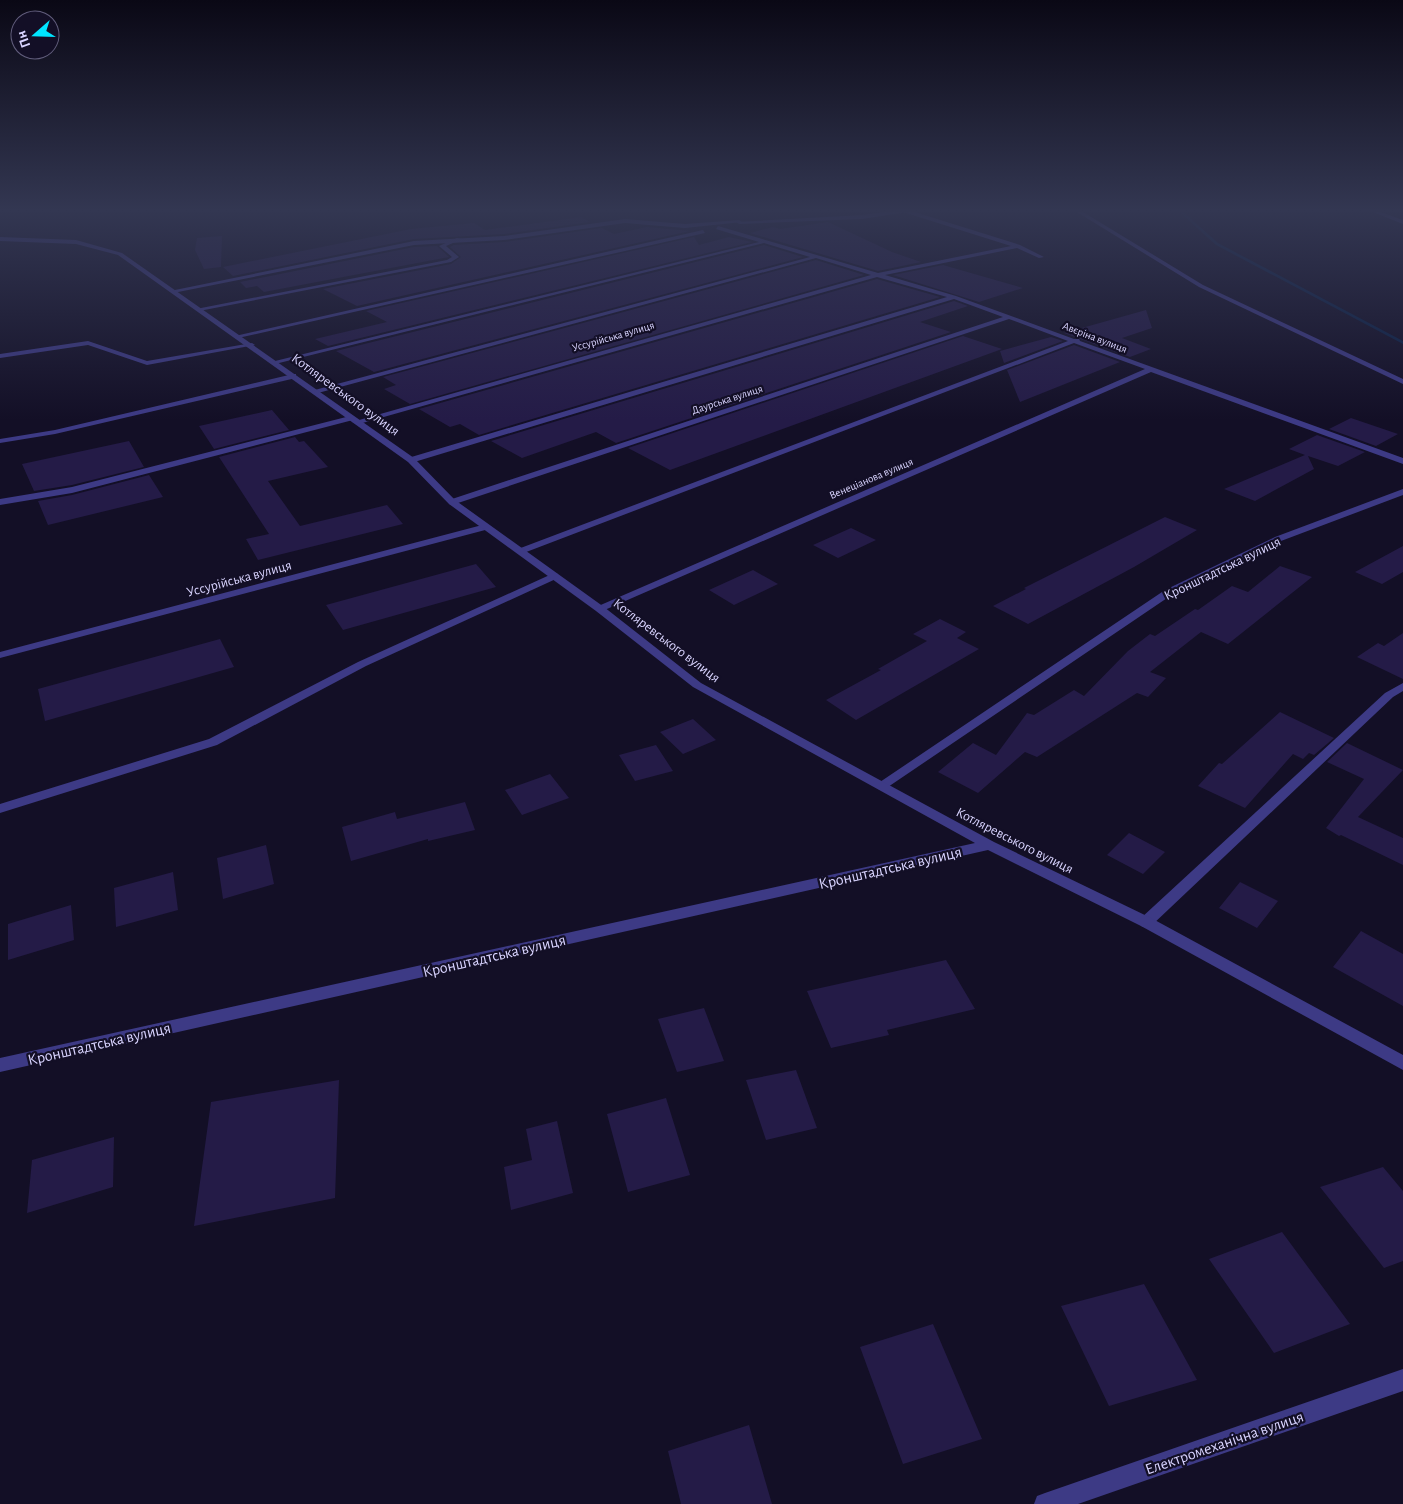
<svg xmlns="http://www.w3.org/2000/svg" width="1403" height="1504" viewBox="0 0 1403 1504" font-family="'Alegreya Sans',sans-serif">
<style>
.lines{fill:none;stroke-linecap:round;stroke-linejoin:round}
.stream{fill:#0c2248;fill-rule:evenodd}
.building{fill:#241b47}
.service{fill:#3d3a85;fill-rule:evenodd}
.minor{fill:#3d3a85;fill-rule:evenodd}
.tertiary{fill:#3d3a85;fill-rule:evenodd}
.labels{text-anchor:middle;stroke-width:4.5;stroke-linejoin:round;paint-order:stroke}
.far-street-label{font-size:11px;fill:#d9d4ff;stroke:#130f26}
.street-label{font-size:14px;fill:#d9d4ff;stroke:#130f26}
.near-street-label{font-size:16px;fill:#d9d4ff;stroke:#130f26}
</style>
<rect width="100%" height="100%" fill="#130f26"/>
<g class="lines">
<!-- stream -->
<path class="stream" d="M1176,209H1180L1218,243L1403,341V344L1216,245Z"/>
</g>
<!-- building -->
<path class="building" d="M581,217L590,222L504,234L414,239L233,276L223,267L411,229L474,223L485,230Z
M828,222L892,252L921,262L878,271L750,233L773,227L780,229Z
M647,227L690,231L357,306L323,289L451,264L461,257L450,247L454,245L504,242L602,228L614,234Z
M222,236L221,267L204,269L195,250L197,238Z
M694,237L699,245L729,237L752,242L328,346L315,339L387,322L366,311Z
M764,245L803,257L374,372L336,351Z
M437,246L449,257L264,292L257,286L246,288L240,282L414,247Z
M816,260L864,275L410,404L384,389L396,385L383,377Z
M943,265L1023,288L979,302L893,275Z
M877,279L940,297L479,435L460,424L450,427L419,409Z
M954,301L968,306L920,322L951,332L616,443L596,432L522,458L491,441Z
M1146,310L1152,328L1122,338L1151,349L1130,357L1064,333Z
M963,336L1002,349L670,470L628,448Z
M1051,337L1063,341L1004,363L1000,351Z
M1074,345L1120,362L1020,402L1007,370Z
M272,410L289,430L214,449L199,426Z
M1351,418L1398,434L1376,446L1329,429Z
M1317,435L1365,452L1338,466L1308,456L1314,469L1255,501L1224,489L1305,455L1289,449Z
M295,437L299,442L304,441L328,467L268,481L300,526L387,505L403,524L258,560L246,539L269,534L219,457Z
M129,441L144,467L72,485L34,491L22,464Z
M149,475L163,497L48,525L38,501L72,495Z
M1165,517L1197,530L1134,567L1028,624L993,606L1026,589L1024,588Z
M851,528L876,540L838,558L813,545Z
M1403,546V572L1382,584L1355,572Z
M476,564L496,587L343,630L326,605Z
M1280,566L1312,577L1228,644L1201,632L1150,672L1166,678L1148,697L1137,693L1037,757L1025,752L978,793L938,772L973,743L996,755L1027,713L1034,715L1074,690L1084,696L1128,651L1150,634L1155,636L1195,609L1198,610L1232,586L1248,592Z
M753,570L778,584L734,605L709,590Z
M940,619L966,632L957,638L979,649L856,720L826,700L881,670L878,669L927,641L913,634Z
M1403,633V679L1357,657L1378,643L1384,646Z
M220,639L234,667L45,721L38,689Z
M1280,712L1334,738L1314,755L1309,753L1303,759L1293,754L1245,808L1198,786L1219,763L1222,764Z
M693,719L716,740L683,754L660,732Z
M1347,743L1403,770L1358,817L1403,838V865L1341,835L1339,836L1326,828L1364,779L1327,762Z
M656,745L673,771L635,781L619,755Z
M550,774L569,798L522,815L505,790Z
M465,802L475,830L428,841V839L351,861L342,827L395,812L397,819Z
M1129,833L1165,852L1143,874L1107,855Z
M266,845L274,884L223,899L217,858Z
M173,872L178,910L116,927L114,888Z
M1240,882L1278,901L1257,928L1219,908Z
M71,905L74,940L8,960V924Z
M1361,931L1403,954V1006L1333,967Z
M946,960L975,1009L887,1030L889,1035L831,1048L807,991Z
M704,1008L724,1061L677,1072L658,1019Z
M796,1070L817,1128L766,1140L746,1080Z
M339,1080L335,1198L194,1226L211,1102Z
M666,1098L690,1175L628,1192L607,1114Z
M557,1121L573,1193L511,1210L504,1167L532,1160L526,1129Z
M114,1137L113,1187L27,1213L32,1160Z
M1383,1167L1403,1191V1261L1384,1268L1320,1187Z
M1282,1232L1350,1324L1274,1353L1209,1259Z
M1144,1284L1197,1380L1109,1406L1061,1306Z
M933,1324L982,1439L903,1464L860,1347Z
M749,1425L772,1504H681L668,1451Z"/>
<g class="lines">
<!-- service -->
<path class="service" d="M905,209L907,212L862,219L739,224L736,222L862,215Z
M1072,209H1078L1203,285L1403,379V384L1199,287Z
M457,238L462,239L446,246L459,257L451,262L199,311L196,309L447,260L452,257L439,246Z
M554,573L558,574V578L366,666L217,745L0,813V804L209,739L358,662Z"/>
<!-- minor -->
<path class="minor" d="M905,209L1020,245L1044,257L1039,258L1017,248L885,275L956,296L1074,339H1079L1080,341L1403,458V464L1151,372L600,612L595,609L596,607L1145,369L1074,343L521,554L516,551L518,549L1068,341L1009,319L452,505L449,504V500L1003,317L954,299L411,463L407,460L408,458L947,297L877,277L359,424L352,422L871,275L816,258L318,393L311,391L810,257L764,243L275,364L271,362L759,242L716,229L718,226L878,273L1011,246L903,212Z
M1365,209H1372L1403,220V224Z
M625,219L685,224L739,220L742,222L685,228L625,223L504,240L414,245L173,293L170,291L414,241L504,236Z
M703,230L705,233L238,338L235,336Z
M88,341L147,361L252,343L255,345L147,365L88,345L0,358V354Z
M293,374H296V378L55,434L0,443V439L55,430Z
M350,416H353V420L72,493L0,505V499L72,487Z
M1403,489V495L1281,541L1173,594L885,789L880,790L874,786L1165,590L1275,537Z
M486,524L491,527L489,529L0,658V652Z
M1403,683V691L1393,697L1151,926L1146,928L1141,926L1139,922L1141,918L1385,693Z
M1403,1369V1391L1078,1504H1034L1037,1496L1045,1493Z"/>
<!-- tertiary -->
<path class="tertiary" d="M0,237L76,240L122,253L414,458L455,500L604,607L701,683L994,842L1151,918L1403,1055V1070L1141,926L988,850L0,1072V1058L975,843L693,687L596,611L449,504L408,462L118,255L76,244L0,241Z"/>
</g>
<!-- sky -->
<linearGradient id="sky" x2="0" y2="1"><stop stop-color="#0a0815"/><stop offset="0.5" stop-color="#333752"/><stop offset="1" stop-color="#333752" stop-opacity="0"/></linearGradient>
<rect width="1403" height="420" fill="url(#sky)"/>
<g class="labels">
<!-- far-street labels -->
<g class="far-street-label">
<text transform="translate(613 336) rotate(-16)" y="4">Уссурійська вулиця</text>
<text transform="translate(1095 337) rotate(21)" y="4">Авєріна вулиця</text>
<text transform="translate(727 399) rotate(-18)" y="4">Даурська вулиця</text>
<text transform="translate(871 478) rotate(-23)" y="4">Венеціанова вулиця</text>
</g>
<!-- street labels -->
<g class="street-label">
<text transform="translate(346 394) rotate(36)" y="5">Котляревського вулиця</text>
<text transform="translate(1222 568) rotate(-26)" y="5">Кронштадтська вулиця</text>
<text transform="translate(239 578) rotate(-15)" y="5">Уссурійська вулиця</text>
<text transform="translate(667 640) rotate(37)" y="5">Котляревського вулиця</text>
<text transform="translate(1015 840) rotate(27)" y="5">Котляревського вулиця</text>
</g>
<!-- near-street labels -->
<g class="near-street-label">
<text transform="translate(890 867) rotate(-13)" y="6">Кронштадтська вулиця</text>
<text transform="translate(494 955) rotate(-13)" y="6">Кронштадтська вулиця</text>
<text transform="translate(99 1043) rotate(-13)" y="6">Кронштадтська вулиця</text>
<text transform="translate(1224 1442) rotate(-19)" y="6">Електромеханічна вулиця</text>
</g>
</g>
<!-- north arrow -->
<g transform="translate(35 35) rotate(250)"><circle r="24" fill="#130f26" stroke="#625e7d"/>
<path d="M0-4L9 19L0 12L-9 19Z" fill="#00e5ff"/>
<text y="-8" font-size="14" font-weight="bold" text-anchor="middle" fill="#d9d4ff">Пн</text>
</g>
</svg>
